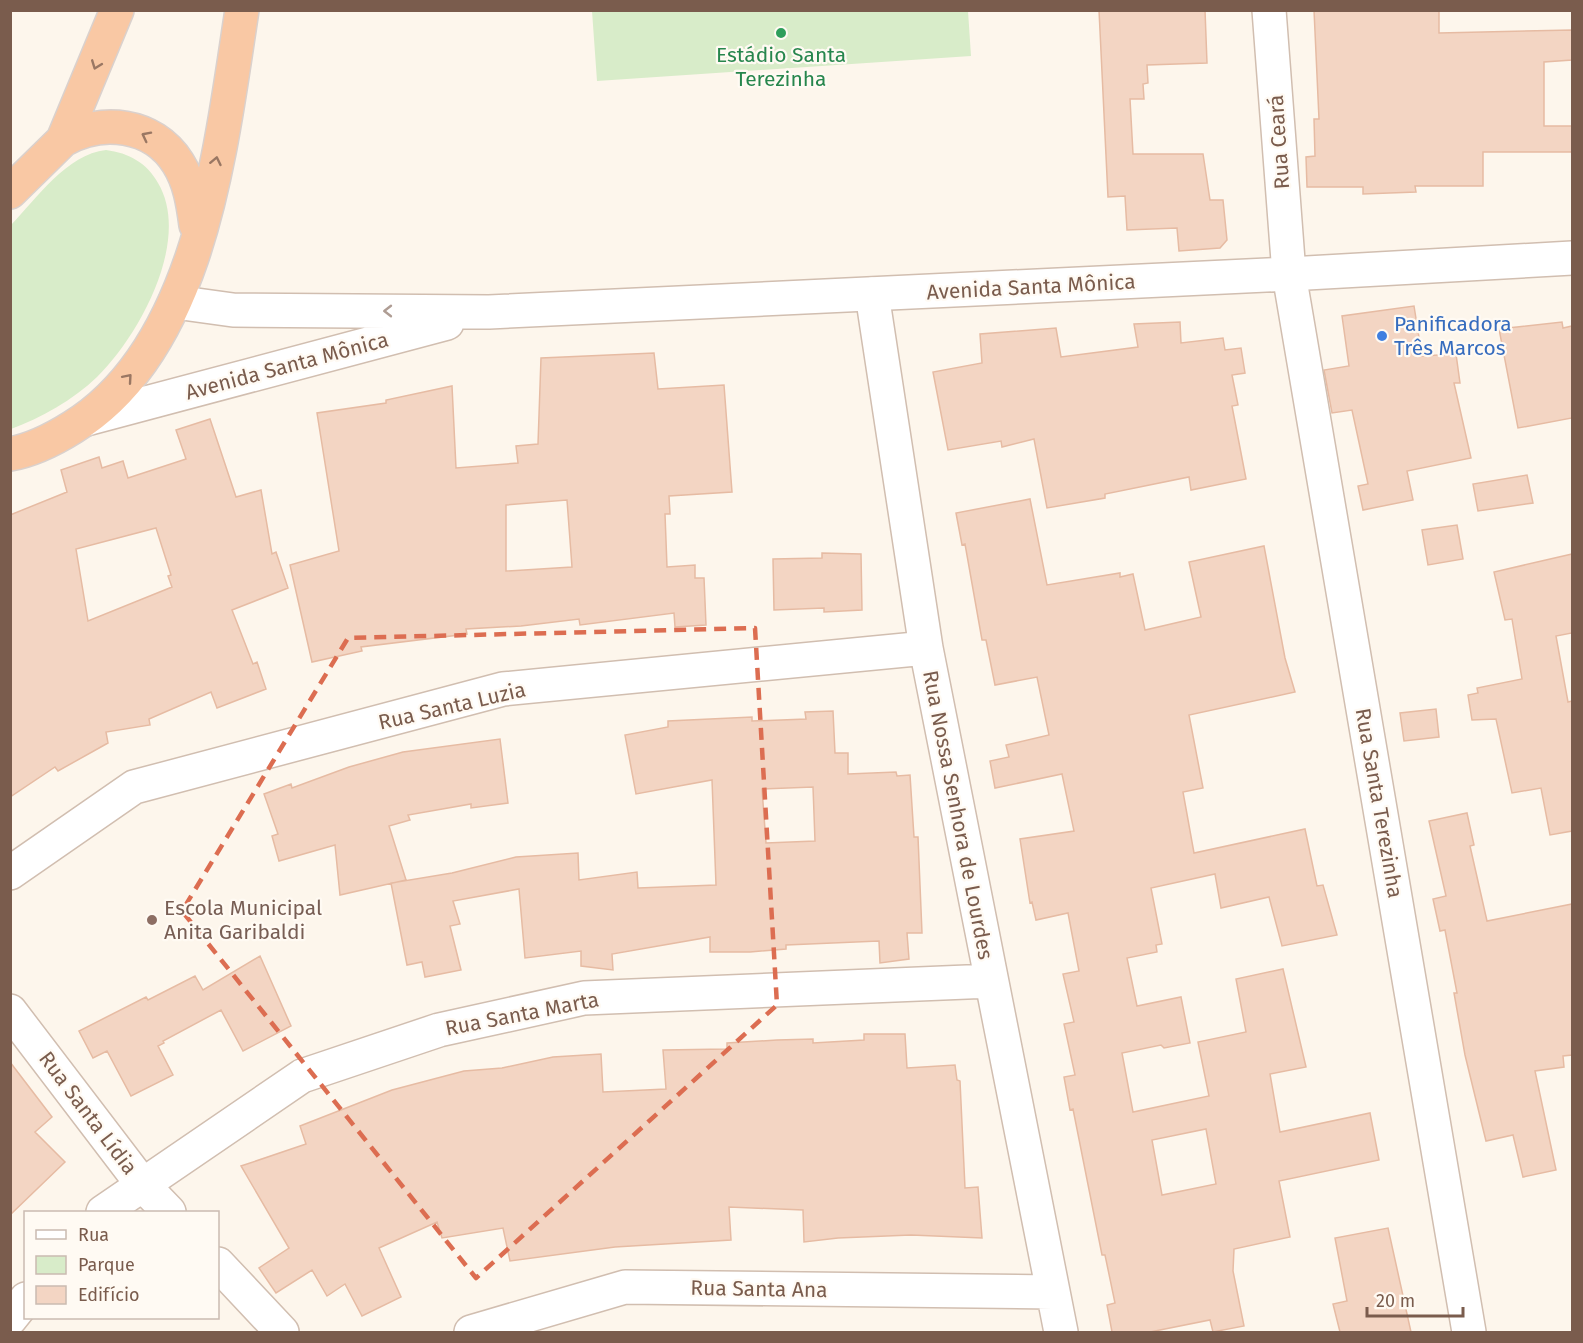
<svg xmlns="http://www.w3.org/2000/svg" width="1583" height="1343" viewBox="0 0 1583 1343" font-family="'Fira Sans',sans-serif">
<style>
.green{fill:#d8ecc9}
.building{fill:#f3d5c3;stroke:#e6bba3;stroke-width:1.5;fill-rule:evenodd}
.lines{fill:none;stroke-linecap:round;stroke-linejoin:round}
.minor-casing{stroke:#d1beb0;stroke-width:36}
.tertiary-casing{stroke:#d1beb0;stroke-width:36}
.trunk-casing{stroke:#dad1cd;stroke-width:36}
.minor{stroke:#fff;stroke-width:33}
.tertiary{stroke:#fff;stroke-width:33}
.trunk{stroke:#f9c8a4;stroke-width:33}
.oneway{stroke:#9a7763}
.oneway2{stroke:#af9d94}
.marked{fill:none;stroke:#dc6d51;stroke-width:4.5;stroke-dasharray:12 8;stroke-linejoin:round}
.leisure-dot{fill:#2e9e5b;stroke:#fffaf3;stroke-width:2}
.shop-dot{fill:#3f7fe0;stroke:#fffaf3;stroke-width:2}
.education-dot{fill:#8d6e63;stroke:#fffaf3;stroke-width:2}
.labels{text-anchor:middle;stroke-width:4.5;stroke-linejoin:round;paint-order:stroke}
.leisure-label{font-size:21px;fill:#27864d;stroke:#fffaf3}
.street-label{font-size:21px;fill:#7a5c4d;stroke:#fffaf3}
.shop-label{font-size:21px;fill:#366cbe;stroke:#fffaf3;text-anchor:start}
.education-label{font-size:21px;fill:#785e54;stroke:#fffaf3;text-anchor:start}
</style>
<rect width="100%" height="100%" fill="#fdf6ec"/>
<!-- green -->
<path class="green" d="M592,11H968L971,56L597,81Z
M106,150C129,153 147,163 158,183C192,240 139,336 97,377C73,400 41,418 11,429V225C36,199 67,154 106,150Z"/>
<!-- building -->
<path class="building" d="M1099,10H1205L1207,63L1147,65L1148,83L1143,84L1144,99H1130L1133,154H1203L1210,200H1223L1227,240L1220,248L1179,251L1177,228L1127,230L1125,196L1108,197Z
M1314,10H1439V33L1572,30V60L1544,62V126H1572V152H1483V186H1415L1416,192L1363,194V187H1307L1306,157L1315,156L1314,119H1319Z
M1414,306L1422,356L1456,354L1460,383H1454L1471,458L1407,471L1413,500L1363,510L1358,486L1368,484L1352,410L1332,413L1324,370L1349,366L1342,316Z
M1180,322L1181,343L1223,338L1225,350L1241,348L1245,373L1232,375L1238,405L1232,406L1246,479L1191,490L1189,477L1105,494V498L1047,508L1034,439L1002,447L1001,441L948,450L933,372L982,363L980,334L1056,328L1061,357L1138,347L1134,324Z
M1562,322L1563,328L1572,326V418L1518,428L1499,329Z
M654,353L658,389L724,385L732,492L669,496L670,514H665L667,567L695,565V578H704L706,625L675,627L674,613L580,625L579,619L521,626L466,629L467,634L361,647L362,651L312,662L290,565L339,551L317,413L386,403V400L452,386L456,468L518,463L516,446L538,444L541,358ZM567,500L572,567L506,571V505Z
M210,419L236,497L261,490L272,554L276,552L288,588L232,610L253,664L257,662L266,689L217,708L211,692L149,719L150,725L106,732L108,743L58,771L55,767L10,797V515L67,492L61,470L99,457L102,468L123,461L128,478L186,459L176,430ZM156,528L171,575L168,576L172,587L88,621L76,549Z
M1527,475L1533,503L1478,511L1473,484Z
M1030,499L1047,585L1120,573V577L1133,574L1145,630L1201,617L1189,562L1264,546L1285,658L1295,692L1189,715L1203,788L1183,792L1194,853L1305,829L1317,886L1323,885L1337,935L1282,946L1269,897L1221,908L1215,874L1151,888L1162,944L1156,945L1157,952L1127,958L1137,1006L1181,997L1190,1043L1164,1048L1161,1045L1122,1053L1133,1112L1209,1096L1198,1042L1246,1032L1236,979L1283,969L1306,1067L1270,1074L1280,1132L1370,1113L1379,1160L1279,1181L1290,1237L1234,1249L1233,1271L1244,1326L1213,1332L1210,1320L1150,1332H1112L1107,1305L1115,1303L1105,1255H1102L1073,1109L1070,1110L1064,1077L1075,1075L1064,1024L1074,1022L1063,974L1079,971L1068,913L1036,920L1032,902L1030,903L1020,839L1074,831L1062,774L995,788L990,761L1009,757L1006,745L1049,735L1037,677L995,685L986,640H982L965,544L962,545L956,513ZM1206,1129L1216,1184L1162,1195L1152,1140Z
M1457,525L1463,559L1428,565L1422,530Z
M822,553L861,554L862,610L824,612V608L774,610L773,559L822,558Z
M1572,554V633L1556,636L1568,702L1572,701V831L1550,835L1541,788L1512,793L1496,719L1472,720L1468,695L1478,693L1477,688L1522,679L1512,619L1505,620L1494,572Z
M1436,709L1439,737L1404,741L1400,713Z
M833,711L835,753H848V774L896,772L897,776L910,775L914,837H918L922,933H907L909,959L880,963L879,941L786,945V949L750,952H710V937L612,954L613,970L581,966V951L525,958L519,889L453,901L460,924L450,926L461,970L425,977L422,962L407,965L391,883L452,873L516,857L578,853L579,880L637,872L638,888L716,885L712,780L636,794L625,735L668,727V721L752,717V721L806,719L805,712ZM813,787L815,841L766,843L762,789Z
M500,739L508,803L471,808V804L408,815L410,820L389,826L406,880L340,895L335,845L279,861L272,836L278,834L264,794L291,784L292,788L349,767L403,752Z
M1467,813L1474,845L1470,846L1487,921L1572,904V1055L1563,1056L1564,1067L1535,1071L1556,1170L1523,1177L1513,1135L1486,1141L1465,1055L1454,993H1457L1445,930L1440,931L1433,899L1446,896L1429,821Z
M260,956L291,1026L243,1051L221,1010L163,1041L164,1043L158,1046L173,1075L131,1096L107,1051L93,1058L79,1031L146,997L148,1000L195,976L203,990Z
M864,1034H905L907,1068L955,1065L957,1080L960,1081L965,1188L978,1187L982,1238L911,1235L838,1238L804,1242L803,1210L729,1207L731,1240L615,1247L510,1261L503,1228L442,1238L437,1222L379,1248L401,1297L362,1316L345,1284L327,1296L312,1270L276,1293L259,1268L289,1248L241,1166L306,1144L300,1126L392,1090L464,1071L502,1068L553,1057L601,1054L603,1092L666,1089L663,1050L727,1049V1043L777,1040L813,1039V1043L864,1040Z
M10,1062L52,1117L35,1132L65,1162L10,1215Z
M1388,1228L1411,1332H1340L1333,1304L1347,1301L1335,1238Z"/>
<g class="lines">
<!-- minor casing -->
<g class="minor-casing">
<path id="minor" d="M1269,10L1289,274
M872,294L926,648L1061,1332
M10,873L134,787L503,689L926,648
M10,1011L142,1184L169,1212
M103,1212L302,1076L439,1030L584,998L991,981
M218,1264L282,1332
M10,1319L26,1299
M471,1332L625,1287L1053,1292"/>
</g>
<!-- tertiary casing -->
<g class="tertiary-casing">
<path id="tertiary" d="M1289,274L1469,1332
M175,302L233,310L489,312L1289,274L1572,258
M86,419L447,323"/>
</g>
<!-- trunk casing -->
<g class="trunk-casing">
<path id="trunk" d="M63,140C101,118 153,123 178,163C190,182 193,203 196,225
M10,192L63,140L117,10
M10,454C33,450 54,439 73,427C201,348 221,146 242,10"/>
</g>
<!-- minor -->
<use href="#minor" class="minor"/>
<!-- tertiary -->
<use href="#tertiary" class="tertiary"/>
<!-- trunk -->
<use href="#trunk" class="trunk"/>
</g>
<!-- one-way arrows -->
<defs><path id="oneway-chevron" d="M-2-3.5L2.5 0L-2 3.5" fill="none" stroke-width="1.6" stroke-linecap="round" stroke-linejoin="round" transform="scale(1.5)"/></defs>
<g class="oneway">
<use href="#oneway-chevron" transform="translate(96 65) rotate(111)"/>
<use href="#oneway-chevron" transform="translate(146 136) rotate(-153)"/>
<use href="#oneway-chevron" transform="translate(216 161) rotate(-78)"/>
<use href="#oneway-chevron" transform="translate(128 378) rotate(-49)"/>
</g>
<use class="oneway2" href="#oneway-chevron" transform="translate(388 311) rotate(-180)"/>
<!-- marked area -->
<path class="marked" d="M755,628L777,1005L476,1278L182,911L348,638Z"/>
<!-- markers -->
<circle class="leisure-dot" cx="781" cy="33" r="6"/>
<circle class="shop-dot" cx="1382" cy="336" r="6"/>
<circle class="education-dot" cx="152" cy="920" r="6"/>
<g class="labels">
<!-- leisure labels -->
<g class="leisure-label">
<text x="781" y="62">Estádio Santa<tspan x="781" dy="24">Terezinha</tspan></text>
</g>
<!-- street labels -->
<g class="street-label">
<text transform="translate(1279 142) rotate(-94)" y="7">Rua Ceará</text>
<text transform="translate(1031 287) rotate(-3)" y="7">Avenida Santa Mônica</text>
<text transform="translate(287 366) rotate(-15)" y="7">Avenida Santa Mônica</text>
<text transform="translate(452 706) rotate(-13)" y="7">Rua Santa Luzia</text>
<text transform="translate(1379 803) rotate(80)" y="7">Rua Santa Terezinha</text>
<text transform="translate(958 815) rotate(79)" y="7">Rua Nossa Senhora de Lourdes</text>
<text transform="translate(522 1014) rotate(-11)" y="7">Rua Santa Marta</text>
<text transform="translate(88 1113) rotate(53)" y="7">Rua Santa Lídia</text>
<text transform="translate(759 1289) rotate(1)" y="7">Rua Santa Ana</text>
</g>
<!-- shop labels -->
<g class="shop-label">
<text x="1394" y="331">Panificadora<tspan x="1394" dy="24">Três Marcos</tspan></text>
</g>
<!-- education labels -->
<g class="education-label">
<text x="164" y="915">Escola Municipal<tspan x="164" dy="24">Anita Garibaldi</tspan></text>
</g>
</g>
<!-- border -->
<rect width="1583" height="1343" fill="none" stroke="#7a5c4d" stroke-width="24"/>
<!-- legend -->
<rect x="24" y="1211" width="195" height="108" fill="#fffaf3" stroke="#cabbb1" stroke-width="1.5"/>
<rect x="36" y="1230" width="30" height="9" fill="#ffffff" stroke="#cabbb1" stroke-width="1.5"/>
<text x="78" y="1241" font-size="18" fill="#7a5c4d">Rua</text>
<rect x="36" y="1256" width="30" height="18" fill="#d8ecc9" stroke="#cabbb1" stroke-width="1.5"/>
<text x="78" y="1271" font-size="18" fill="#7a5c4d">Parque</text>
<rect x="36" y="1286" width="30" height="18" fill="#f3d5c3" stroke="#cabbb1" stroke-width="1.5"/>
<text x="78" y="1301" font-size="18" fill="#7a5c4d">Edifício</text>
<!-- scale -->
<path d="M1367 1307v9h96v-9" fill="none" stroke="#7a5c4d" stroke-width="3"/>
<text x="1376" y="1307" font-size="18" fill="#7a5c4d" stroke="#fffaf3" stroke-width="4.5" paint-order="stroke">20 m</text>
</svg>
